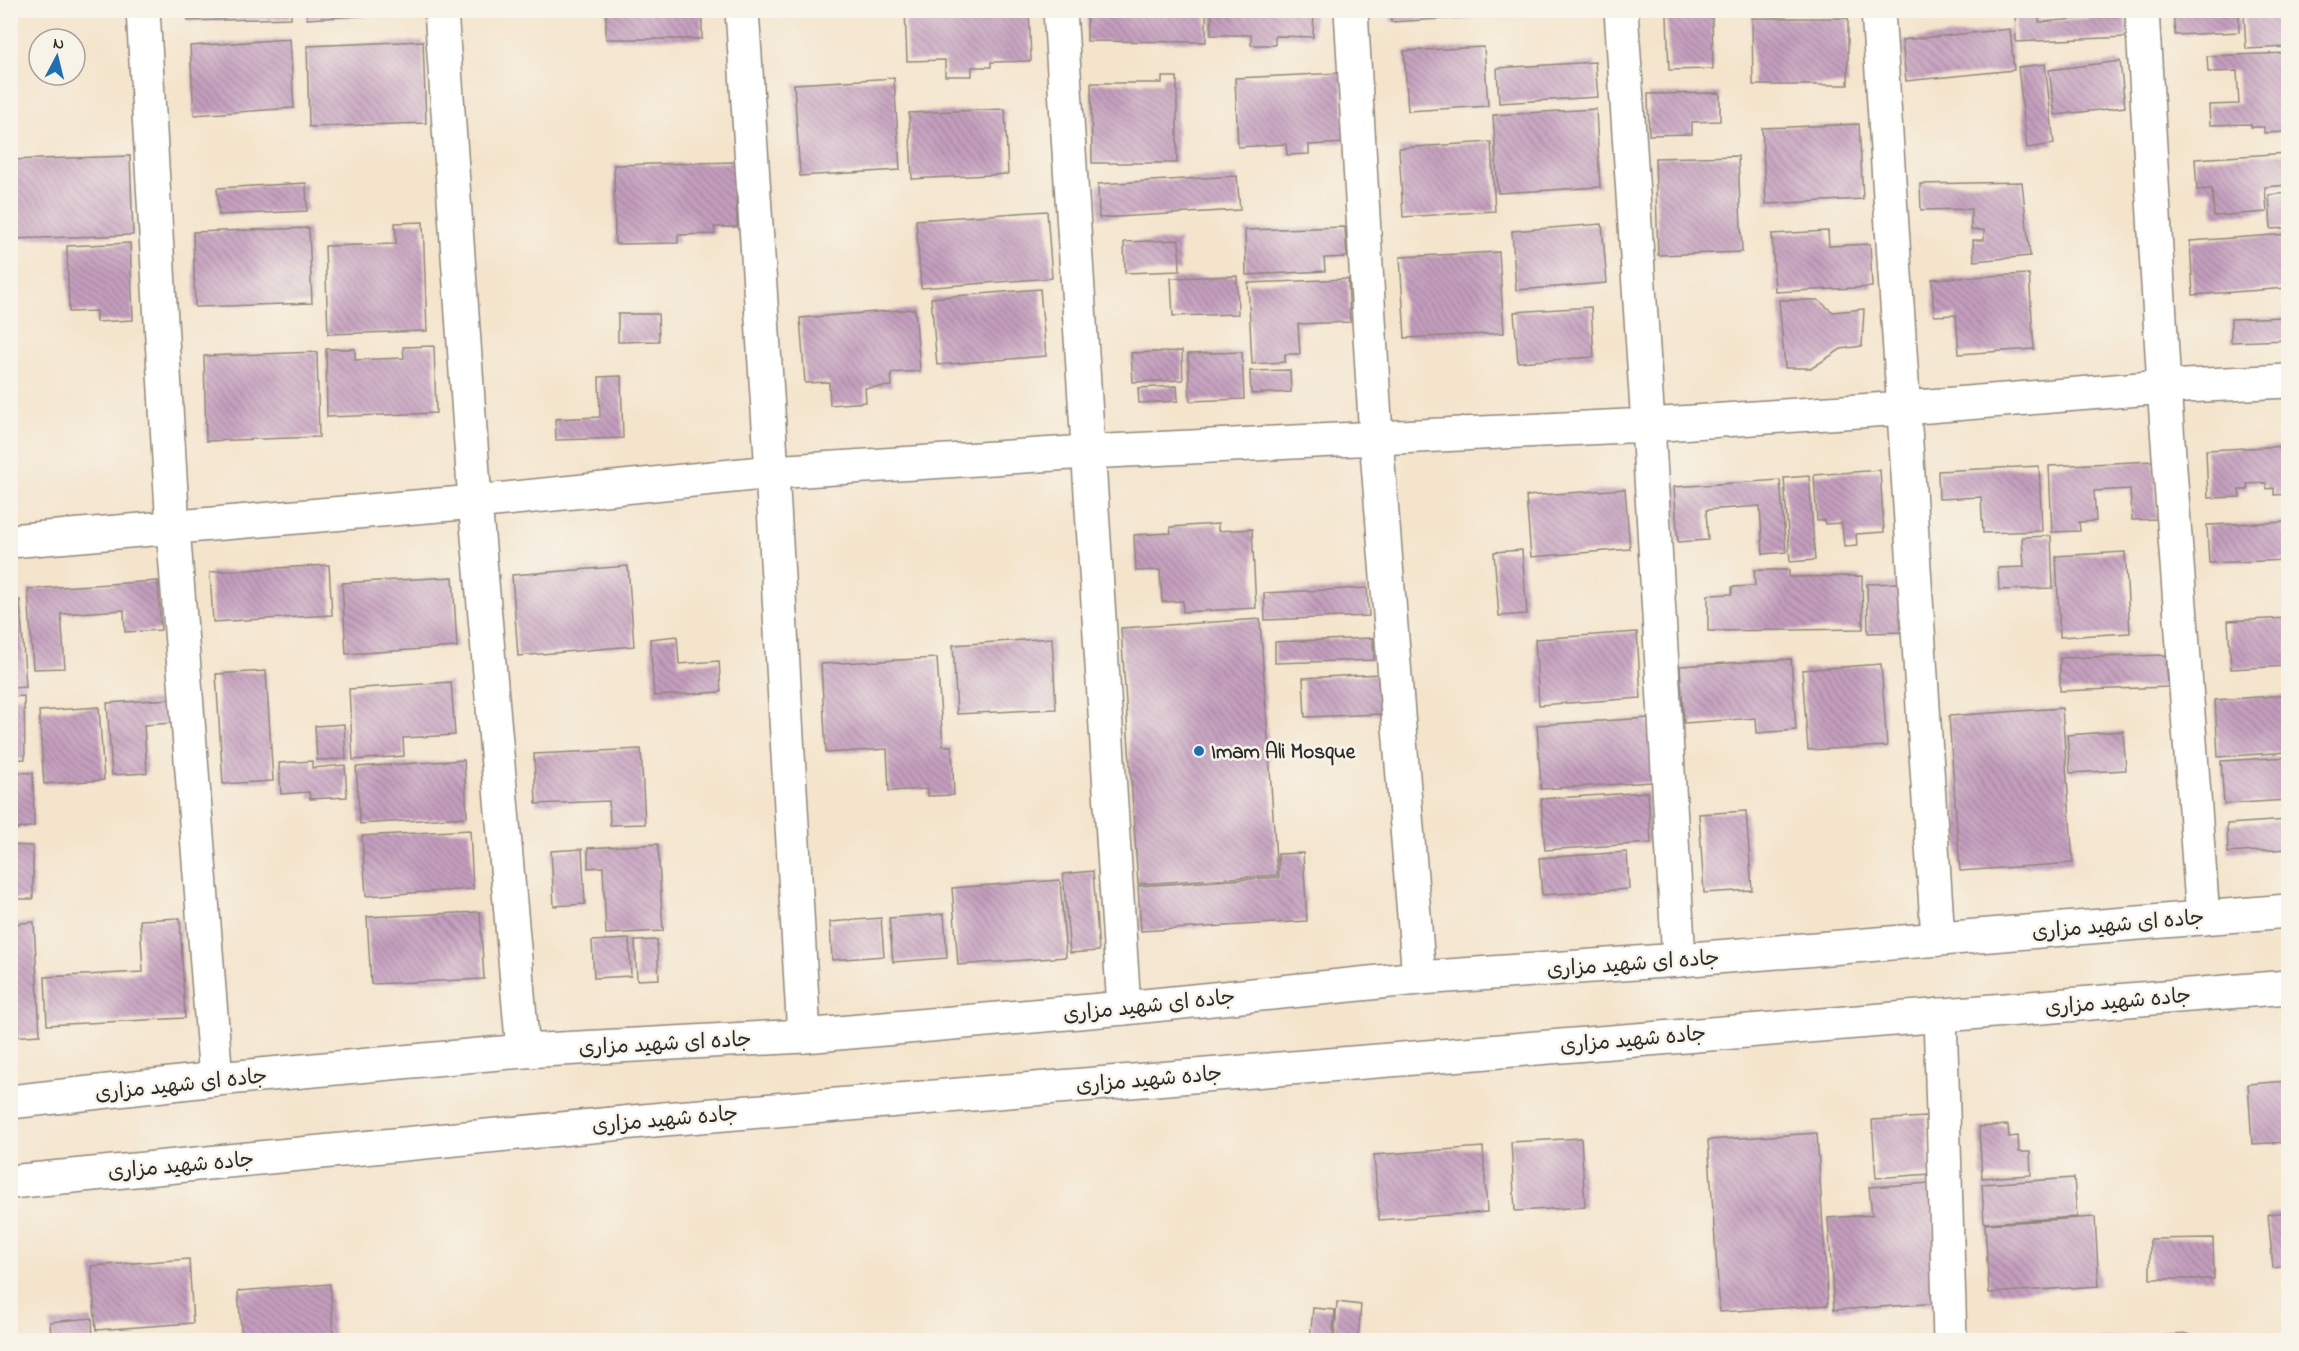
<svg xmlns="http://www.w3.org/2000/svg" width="2299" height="1351" viewBox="0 0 2299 1351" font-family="'Indie Flower','Playpen Sans Arabic',sans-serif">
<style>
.building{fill:url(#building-back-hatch)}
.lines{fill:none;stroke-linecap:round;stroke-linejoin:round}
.minor-casing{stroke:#90887c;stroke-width:36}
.major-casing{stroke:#90887c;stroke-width:36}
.minor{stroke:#fff;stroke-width:33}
.major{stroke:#fff;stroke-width:33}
.poi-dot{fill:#1f6fb2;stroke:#f7f3e8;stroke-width:2}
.labels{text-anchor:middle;stroke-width:5;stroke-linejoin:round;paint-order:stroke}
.poi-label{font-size:21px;font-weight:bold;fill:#2b2b2b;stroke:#f7f3e8;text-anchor:start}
.street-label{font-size:21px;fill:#2b2b2b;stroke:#f7f3e8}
</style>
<defs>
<pattern id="building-back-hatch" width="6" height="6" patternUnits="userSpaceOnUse" patternTransform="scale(1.5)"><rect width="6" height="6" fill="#c49ebe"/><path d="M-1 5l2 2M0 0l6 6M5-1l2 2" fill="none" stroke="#9f819b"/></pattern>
</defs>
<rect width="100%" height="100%" fill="#f7f3e8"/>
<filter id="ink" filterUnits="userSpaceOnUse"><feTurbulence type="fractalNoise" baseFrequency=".0167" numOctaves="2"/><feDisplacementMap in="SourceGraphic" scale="12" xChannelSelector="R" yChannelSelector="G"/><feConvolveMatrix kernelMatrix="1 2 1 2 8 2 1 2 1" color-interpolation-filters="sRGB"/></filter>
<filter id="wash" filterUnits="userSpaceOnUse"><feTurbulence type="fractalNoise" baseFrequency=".008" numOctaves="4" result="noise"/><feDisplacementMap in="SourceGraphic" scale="24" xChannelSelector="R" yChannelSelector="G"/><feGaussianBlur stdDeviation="1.35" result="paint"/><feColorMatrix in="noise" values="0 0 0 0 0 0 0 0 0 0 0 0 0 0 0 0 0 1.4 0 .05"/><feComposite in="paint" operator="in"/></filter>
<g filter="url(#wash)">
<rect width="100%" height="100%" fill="#f4e4cc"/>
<g id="blocks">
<!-- building -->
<path class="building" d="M187,10H291V18L188,21Z
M306,10H410V13L307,19Z
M606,10H702V39H606Z
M905,10H1029L1031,61L991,62V67H972V76H945V60L907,61Z
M1087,10H1206V42L1087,41Z
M1212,10H1314L1313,37L1275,36V45H1251V35H1211Z
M1390,10H1475L1476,17L1391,22Z
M2015,10H2039V22L2125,15L2127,37L2016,42Z
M2173,10H2239V32L2175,35Z
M2288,10V47L2246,49L2244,12Z
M1712,14L1713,69L1669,70L1667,15Z
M1752,18H1848V85H1753Z
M2010,29L2014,70L1906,81L1902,40Z
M290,39L294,108L194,115L190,46Z
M423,41L426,123L309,127L307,46Z
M1484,47L1488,106L1408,111L1404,51Z
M2288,53V132L2264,133V127H2251V124L2210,125L2209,105L2239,104L2237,71L2208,72L2207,56Z
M2120,61L2125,107L2055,115L2049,70Z
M1595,62L1598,97L1499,103L1497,68Z
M2045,64L2054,144L2027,148L2018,67Z
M1341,73L1345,143L1309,145V154L1287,155L1286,144L1238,147L1235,78Z
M1162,77H1177V163H1092L1091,83H1162Z
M894,78L900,170L800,176L794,84Z
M1720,93V121L1692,122V134L1649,135L1648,94Z
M1005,109L1008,174L912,179L909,113Z
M1596,109L1600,187L1498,193L1493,115Z
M1859,124L1863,199L1766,204L1762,128Z
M1491,142L1495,211L1403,217L1399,148Z
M2288,153V185L2265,187L2267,212L2214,216L2212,189L2197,190L2195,159Z
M130,156L133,235L10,239V160Z
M1738,156L1742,252L1658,255L1655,158Z
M736,162L737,227H714L715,234L678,235V243L615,244L614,165Z
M1237,176L1240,210L1099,218L1098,184Z
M2022,182L2030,256L1974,261L1973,240H1984V230H1971V209L1921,210L1920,184Z
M306,183L307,211L219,215L217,188Z
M2288,193V228L2271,229L2269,195Z
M1047,211L1052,278L921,288L916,220Z
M423,222L427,331L328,334L325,246L396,244L395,223Z
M1602,224L1607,283L1516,290L1512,231Z
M1345,227L1347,257L1324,258L1325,271L1246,275L1245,230Z
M309,228L312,303L195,307L193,232Z
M1828,231L1829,246L1870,244L1872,287L1775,292L1772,234Z
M2288,234V288L2193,295L2190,241Z
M1179,240L1180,271L1125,273L1124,242Z
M130,243L133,320L96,322V311L69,312L67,246Z
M1499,252L1504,333L1405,338L1400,257Z
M2029,274L2034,349L1959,354L1956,315L1934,316L1932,279Z
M1237,276L1238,314L1173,316L1171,278Z
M1348,279L1350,322L1298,324L1300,354H1285V362L1252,364L1248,283Z
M1040,289L1046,356L937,365L931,298Z
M1779,300H1818L1833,312L1864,309L1862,346L1841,349L1812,368H1785Z
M1591,307L1594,357L1518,362L1514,312Z
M2284,308H2288V340L2231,342V319L2284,317Z
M915,309L920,371L891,373L892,386L865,388L866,402L830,405L829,382L805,383L800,318Z
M618,314H658L659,341L618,342Z
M434,346L436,413L327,417L326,349H355V360L404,358L403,347Z
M1182,351L1183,380L1133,382L1131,353Z
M317,352L319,437L206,441L204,356Z
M1242,352L1244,399L1190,401L1188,354Z
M1290,370L1291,392L1251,394L1250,371Z
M621,376L623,438L556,440L555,419L600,417L599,377Z
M1177,386L1178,401L1139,403L1138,388Z
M2288,446V494L2274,495V488L2267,489L2266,483L2247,484L2248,490H2239L2240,497L2208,498L2206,450Z
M10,456H12L15,497L10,498Z
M2154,461L2157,519L2132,520L2130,489L2094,491L2096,521L2079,522L2080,531L2052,532L2049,466Z
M2039,466L2042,531L1983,533L1981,497L1939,499L1938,471Z
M1880,470L1884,532L1856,534L1857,546L1844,547L1842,523L1825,524L1824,520L1817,521L1814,475Z
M1809,476L1815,560L1790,562L1784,478Z
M1780,480L1786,552L1763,554L1760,506L1706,510L1708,540L1678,542L1674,487Z
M1625,489L1630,549L1531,557L1526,496Z
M2288,522V560L2209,563L2207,525Z
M1218,524V531L1252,529L1256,608L1183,612V601L1162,602L1160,570L1136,571L1134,535L1171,533L1170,527Z
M2051,536L2053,588L1999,590L1998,568L2024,567L2022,537Z
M1522,550L1527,614L1499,616L1494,552Z
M2125,552L2130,633L2060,637L2056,556Z
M329,565L332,615L213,622L210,572Z
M628,566L634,646L518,656L512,575Z
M1754,570H1789V577L1862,576L1863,629L1708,631V595L1732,594V587L1755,586Z
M453,577L457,647L346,654L342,583Z
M158,581L161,630L125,632L124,610L61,614L65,668L33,669L28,589Z
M1901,583L1902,632L1868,633L1867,584Z
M1367,588L1369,616L1265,620L1264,593Z
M10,599L20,600L26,687L10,688Z
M2288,618V666L2231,669L2228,621Z
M1260,619L1277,875L1138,884L1121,628Z
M1637,632L1641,698L1539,705L1535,639Z
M677,636L679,664L719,661L721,692L654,696L650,639Z
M1052,638L1056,709L957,714L953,645Z
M1373,638L1374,660L1275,663V642Z
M2166,655L2168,687L2060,691V658Z
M937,658L943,746H952L954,795L928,796V789L889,791L887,749L826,753L821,664Z
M1791,659L1796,730L1757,733L1756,718L1684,723L1680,666Z
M1881,664L1887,746L1808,750L1802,670Z
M266,671L273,781L223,784L216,674Z
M1380,674L1382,714L1305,717L1303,678Z
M451,682L455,735L403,738L404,756L353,760L349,689Z
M2288,695V752L2218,757L2215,700Z
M24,696L25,759L10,760V697Z
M172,699L173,723L144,725L147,773L112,775L107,703Z
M99,707L104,780L44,784L39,711Z
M2062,708L2073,863L1960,871L1949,716Z
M1648,718L1652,782L1541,789L1537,725Z
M344,724L346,759L317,760L315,726Z
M2123,731L2126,770L2070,773L2067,735Z
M641,749L645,824L610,825L609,801L536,804L534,754Z
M2288,757V800L2224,804L2221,761Z
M464,760L467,817L360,824L356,767Z
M312,761V768L345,765L347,797L310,799L309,792L281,794L279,763Z
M10,772L33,773L34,826L10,830Z
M1648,792L1651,843L1545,850L1541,799Z
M1746,811L1752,890L1704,893L1699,814Z
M2288,820V849L2228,853L2227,824Z
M470,830L473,889L366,896L362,836Z
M658,844L663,931L606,934L603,867L588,868V848Z
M10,845L33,846V899H10Z
M582,849L585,904L554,906L551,851Z
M1627,852L1629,889L1542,895L1539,858Z
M1303,853L1307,921L1141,931L1138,886L1279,877L1278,854Z
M1093,871L1099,951L1070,953L1063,874Z
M1060,880L1066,957L958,965L952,888Z
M480,912L484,979L371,984L367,917Z
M944,914L947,958L893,962L889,918Z
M180,918L185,1018L47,1025L45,977L143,972L140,920Z
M881,918L884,956L832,960L830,922Z
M34,922L40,1035L10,1037V924Z
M629,939L631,976L594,978L592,941Z
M657,940L659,979L637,980L635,941Z
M2288,1081V1142L2252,1144L2248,1084Z
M1926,1117L1930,1174L1876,1178L1872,1120Z
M2008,1125L2009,1137L2018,1136L2019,1152H2030L2031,1175L1982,1178L1979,1127Z
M1817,1133L1828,1305L1720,1312L1708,1140Z
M1581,1138L1585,1207L1515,1211L1511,1142Z
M1483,1147L1487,1212L1379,1220L1374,1155Z
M2074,1178L2077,1217L1984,1223L1982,1184Z
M1931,1183L1940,1303L1834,1310L1828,1218L1872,1215L1869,1187Z
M2288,1212V1266L2273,1268L2268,1214Z
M2095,1217L2099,1286L1989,1293L1985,1224Z
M2213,1238L2214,1279H2150V1239Z
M189,1259L193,1323L96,1330L91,1266Z
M330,1284L334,1340H242L238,1291Z
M1337,1302L1361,1305L1358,1340H1334Z
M1313,1308L1335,1310L1332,1340H1310Z
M92,1318L93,1340H51L50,1322Z
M2188,1334V1340H2096V1339Z"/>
</g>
</g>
<g filter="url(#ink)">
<use href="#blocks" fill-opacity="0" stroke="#90887c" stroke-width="1.5"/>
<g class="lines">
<!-- minor casing -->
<g class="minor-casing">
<path id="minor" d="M143,10L173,528L216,1079
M441,10L475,502L523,1051
M742,10L772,472L804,1036
M1060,10L1124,1008
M1351,10L1376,438L1419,978
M1621,10L1648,425L1679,960
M1878,10L1938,939
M2142,10L2164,387L2203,918
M10,541L475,502L772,472L1087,452L1648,425L1904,408L2164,387L2288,381
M1940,1015L1950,1340"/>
</g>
<!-- major casing -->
<g class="major-casing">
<path id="major" d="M10,1102L216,1079L523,1051L804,1036L1124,1008L1419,978L1679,960L2288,911
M10,1182L664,1119L2288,987"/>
</g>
<!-- minor -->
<use href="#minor" class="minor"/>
<!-- major -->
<use href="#major" class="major"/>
</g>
</g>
<!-- markers -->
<circle class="poi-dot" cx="1199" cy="751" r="6"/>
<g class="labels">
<!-- poi labels -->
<g class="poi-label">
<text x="1211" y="758">Imam Ali Mosque</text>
</g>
<!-- street labels -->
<g class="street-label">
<text transform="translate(2118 924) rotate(-5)" y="7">جاده ای شهید مزاری</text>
<text transform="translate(1633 963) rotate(-4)" y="7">جاده ای شهید مزاری</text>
<text transform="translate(2118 1001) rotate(-5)" y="7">جاده شهید مزاری</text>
<text transform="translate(1149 1005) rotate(-6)" y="7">جاده ای شهید مزاری</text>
<text transform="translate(1633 1039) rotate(-5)" y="7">جاده شهید مزاری</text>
<text transform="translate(665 1043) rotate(-3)" y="7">جاده ای شهید مزاری</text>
<text transform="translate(1149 1079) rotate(-5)" y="7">جاده شهید مزاری</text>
<text transform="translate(181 1084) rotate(-6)" y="7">جاده ای شهید مزاری</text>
<text transform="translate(665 1119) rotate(-5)" y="7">جاده شهید مزاری</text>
<text transform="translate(181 1165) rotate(-5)" y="7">جاده شهید مزاری</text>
</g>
</g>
<!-- margin -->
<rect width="2299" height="1351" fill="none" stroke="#f7f3e8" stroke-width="36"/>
<!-- north arrow -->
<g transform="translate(57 57) rotate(7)"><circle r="28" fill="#f7f3e8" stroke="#a5a39c" stroke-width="1.5"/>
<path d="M0-4.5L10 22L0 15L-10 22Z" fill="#1f6fb2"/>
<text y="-9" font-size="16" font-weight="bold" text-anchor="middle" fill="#2b2b2b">N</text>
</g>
</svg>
